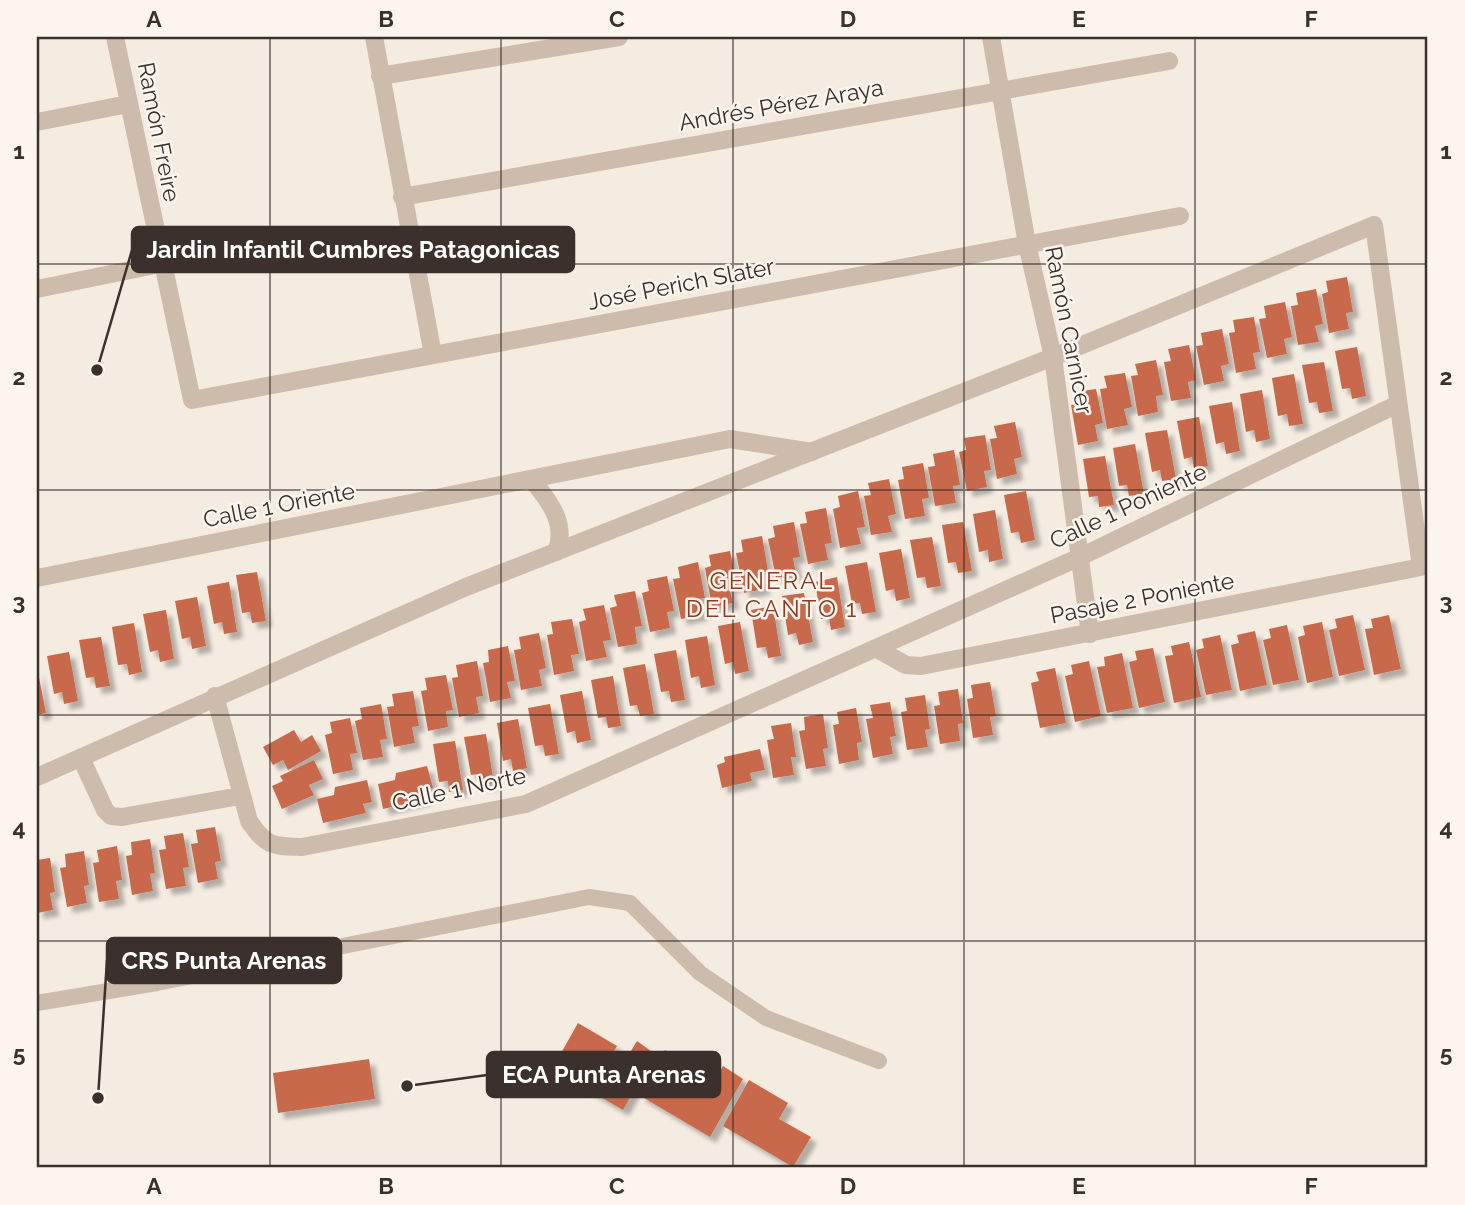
<svg xmlns="http://www.w3.org/2000/svg" width="1465" height="1205" viewBox="0 0 1465 1205" font-family="Raleway,sans-serif">
<style>
.building{fill:#c8694b;filter:url(#shadow)}
.lines{fill:none;stroke-linecap:round;stroke-linejoin:round}
.service{stroke:#cdbbac;stroke-width:16}
.minor{stroke:#cdbbac;stroke-width:18}
.tertiary{stroke:#cdbbac;stroke-width:18}
.grid{fill:none;stroke:#3b302b;stroke-width:2;stroke-opacity:0.55}
.labels{text-anchor:middle;stroke-width:5;stroke-linejoin:round;paint-order:stroke}
.street-label{font-size:23px;fill:#3b302b;stroke:#fbf5ee}
.neighbourhood-label{font-size:24px;letter-spacing:2px;fill:#8c3b22;stroke:#fbf5ee}
.leader{fill:none;stroke:#3b302b;stroke-width:2.5}
.callout-dot{fill:#3b302b;stroke:#fbf5ee;stroke-width:2.5}
.callout{fill:#3b302b;stroke:#3b302b;stroke-width:2.5}
.callout-label{font-size:24px;text-anchor:middle;font-weight:bold;fill:#fff}
.neatline{fill:none;stroke:#3b302b;stroke-width:2.5}
.grid-label{font-size:23px;text-anchor:middle;font-weight:bold;fill:#3b302b}
</style>
<defs>
<filter id="shadow"><feDropShadow dx="6" dy="6" stdDeviation="2" flood-color="#0004"/></filter>
</defs>
<rect width="100%" height="100%" fill="#f4ebe1"/>
<!-- building -->
<path class="building" d="M1347,277L1353,312L1346,313L1349,329L1329,333L1322,294L1328,292L1326,281Z
M1316,289L1323,324L1315,326L1319,342L1298,345L1291,306L1298,305L1296,293Z
M1285,302L1292,337L1284,339L1287,354L1267,358L1259,319L1266,318L1264,306Z
M1254,317L1260,352L1253,353L1256,369L1236,373L1229,333L1235,332L1233,320Z
M1222,329L1229,364L1221,366L1224,381L1204,385L1196,346L1203,345L1201,333Z
M1189,345L1196,380L1188,382L1191,398L1171,401L1164,362L1171,361L1168,349Z
M1357,347L1366,396L1352,399L1350,388L1342,389L1335,351Z
M1156,360L1163,395L1156,396L1158,412L1138,416L1131,376L1138,375L1135,364Z
M1324,362L1333,411L1319,413L1317,402L1309,403L1302,365Z
M1125,373L1132,407L1124,409L1128,425L1107,429L1100,389L1107,388L1104,376Z
M1294,374L1303,424L1289,426L1287,414L1278,416L1272,378Z
M1096,389L1103,423L1095,425L1098,441L1078,445L1071,405L1078,404L1075,392Z
M1262,390L1270,439L1256,442L1254,430L1246,432L1240,394Z
M1232,402L1240,451L1226,454L1224,442L1216,444L1209,406Z
M1199,417L1208,466L1194,469L1192,457L1184,459L1177,421Z
M1015,422L1022,457L1014,459L1017,474L997,479L990,439L997,438L994,426Z
M1167,430L1176,479L1162,481L1160,470L1152,472L1145,433Z
M985,435L991,470L984,471L987,487L967,491L959,452L966,450L964,438Z
M1135,444L1144,494L1129,496L1127,485L1119,486L1113,448Z
M954,450L960,485L953,486L956,503L935,506L928,467L935,466L933,454Z
M1105,456L1114,505L1099,507L1098,496L1089,497L1083,459Z
M923,463L929,498L922,499L925,516L905,519L898,480L904,479L902,467Z
M889,479L896,514L888,516L892,532L871,535L864,496L871,495L868,483Z
M858,491L865,527L857,528L861,544L840,548L833,509L840,507L838,496Z
M1026,491L1035,540L1021,543L1019,532L1011,533L1004,495Z
M826,508L832,543L825,544L828,560L808,564L800,524L807,523L805,512Z
M995,510L1003,559L989,562L988,550L979,552L973,514Z
M794,522L800,557L793,558L796,574L776,578L768,539L775,537L773,526Z
M963,522L972,571L958,573L956,562L948,563L942,525Z
M762,536L768,571L761,573L764,589L744,593L736,553L743,552L741,540Z
M932,537L941,586L927,588L925,577L917,578L910,540Z
M901,549L910,598L896,601L894,589L886,591L879,553Z
M730,551L737,586L729,587L733,603L712,607L705,568L711,566L709,555Z
M698,562L705,598L698,599L701,615L681,619L673,579L680,578L678,567Z
M867,562L876,612L862,614L860,603L852,604L845,566Z
M257,572L266,621L252,623L250,612L242,613L236,575Z
M667,576L674,611L667,612L670,628L650,632L642,593L649,591L647,580Z
M837,577L845,627L831,630L829,618L821,619L815,582Z
M229,582L237,632L224,634L222,622L214,624L207,586Z
M635,591L642,626L635,627L637,644L618,647L610,608L617,606L614,595Z
M804,593L813,642L799,645L796,633L788,635L782,596Z
M197,597L206,646L192,649L190,637L182,639L175,601Z
M604,605L611,640L603,641L607,657L586,661L579,622L586,620L583,609Z
M773,606L781,656L768,658L766,647L757,648L751,610Z
M166,610L174,659L160,662L158,650L150,652L143,614Z
M1353,615L1365,670L1339,676L1329,630L1337,628L1335,619Z
M1389,615L1401,669L1374,675L1365,629L1373,628L1371,619Z
M572,619L579,654L571,655L574,671L554,675L547,635L553,634L551,622Z
M740,622L749,671L735,674L733,662L725,664L718,626Z
M1322,622L1333,677L1307,683L1298,637L1305,635L1303,626Z
M134,623L142,672L129,675L127,664L118,665L112,627Z
M1287,625L1299,680L1273,685L1263,640L1271,638L1269,629Z
M1255,631L1267,685L1240,691L1231,645L1239,643L1237,635Z
M539,633L546,668L539,670L542,686L521,690L514,650L521,649L519,637Z
M1220,635L1232,690L1206,695L1196,650L1204,648L1202,639Z
M707,636L715,685L701,688L699,676L691,678L685,640Z
M101,637L110,686L96,688L94,677L86,678L79,640Z
M1189,642L1201,697L1174,703L1165,656L1173,655L1171,646Z
M508,646L515,681L507,682L511,698L490,702L483,663L489,662L488,650Z
M1153,648L1165,702L1139,708L1129,662L1137,660L1135,651Z
M676,650L685,700L671,702L669,691L661,692L654,654Z
M69,652L78,701L64,704L62,692L54,694L47,656Z
M1122,653L1133,708L1107,713L1097,667L1105,666L1104,657Z
M477,661L483,696L476,697L479,713L459,717L452,678L458,677L456,665Z
M1089,661L1101,716L1075,722L1065,676L1073,674L1071,665Z
M645,664L654,714L640,716L637,705L630,706L623,668Z
M37,667L46,713L37,715Z
M1055,668L1066,723L1040,728L1031,683L1039,681L1036,672Z
M446,675L453,710L446,711L448,727L428,731L421,691L427,690L425,678Z
M613,676L621,726L608,728L606,717L598,718L591,680Z
M990,682L996,716L990,717L993,735L973,738L967,699L973,698L971,685Z
M958,689L963,723L958,724L960,741L940,744L934,706L940,705L938,692Z
M413,691L419,726L412,727L415,743L394,747L387,707L394,706L392,694Z
M582,691L591,740L577,743L575,731L567,733L560,695Z
M925,695L930,729L925,730L928,747L907,750L901,712L907,711L905,698Z
M890,702L896,736L890,737L893,754L873,758L866,719L873,718L870,705Z
M381,704L387,739L380,740L383,757L363,760L355,721L362,719L360,708Z
M550,704L559,754L545,756L543,745L535,746L528,708Z
M856,708L862,742L857,743L859,760L839,764L833,725L839,724L837,712Z
M823,714L828,748L823,749L826,766L806,769L799,731L805,730L804,717Z
M350,718L357,753L350,754L353,770L333,774L325,735L332,733L330,722Z
M518,719L527,768L513,771L511,759L503,761L497,723Z
M791,723L796,757H791L794,775L773,778L767,740L774,739L771,726Z
M294,730L301,742L312,735L321,751L288,770L283,760L273,765L263,747Z
M486,734L494,783L481,785L479,774L471,775L464,737Z
M455,741L463,790L449,792L448,781L439,782L433,744Z
M760,749L765,770L750,773L752,781L722,788L717,765L725,762L724,757Z
M314,760L323,779L309,785L314,795L282,809L272,786L283,781L280,776Z
M427,766L433,788L424,790L426,799L383,809L378,784L395,780L396,773Z
M367,780L372,802L363,804L366,813L323,823L317,799L334,795L335,787Z
M215,827L221,861L215,862L218,879L198,883L191,844L198,843L196,830Z
M183,833L189,867L183,868L186,886L166,889L159,850L166,849L164,836Z
M150,839L155,873L150,874L153,891L132,895L126,856L132,855L131,842Z
M117,846L122,880L116,881L119,899L99,902L93,863L99,862L97,850Z
M84,851L89,885L84,886L87,903L67,907L60,868L66,867L65,854Z
M50,858L55,892L50,893L53,910L37,913V860Z
M578,1023L617,1046L608,1062L620,1069L637,1041L655,1054L623,1110L552,1069Z
M665,1050L705,1073L695,1089L706,1094L723,1066L743,1079L710,1137L639,1095Z
M369,1059L375,1099L278,1113L273,1073Z
M749,1080L788,1103L779,1119L811,1137L793,1167L723,1126Z"/>
<g class="lines">
<!-- service -->
<path class="service" d="M37,1003L157,983L589,897L630,903L700,973L766,1018L879,1061"/>
<!-- minor -->
<path class="minor" d="M115,37L192,400L1180,216
M374,37L433,355
M380,76L619,37
M37,122L128,104
M402,197L1169,61
M37,289L160,264
M531,479C549,500 568,525 556,552
M37,578L730,439L812,452
M877,649L906,665L921,666L1421,567L1374,225L1053,357L1090,634
M215,696L249,821C266,847 273,846 302,847L526,804L1080,557L1398,404
M81,758L105,810L111,816L122,817L240,796"/>
<!-- tertiary -->
<path class="tertiary" d="M37,777L466,587L1053,357L1027,244L991,37"/>
</g>
<!-- grid -->
<path class="grid" d="M270,37V1168M501,37V1168M733,37V1168M964,37V1168M1195,37V1168M37,264H1428M37,490H1428M37,715H1428M37,941H1428"/>
<g class="labels">
<!-- street labels -->
<g class="street-label">
<text transform="translate(781 105) rotate(-10)" y="8">Andrés Pérez Araya</text>
<text transform="translate(159 132) rotate(79)" y="8">Ramón Freire</text>
<text transform="translate(681 284) rotate(-11)" y="8">José Perich Slater</text>
<text transform="translate(1069 330) rotate(79)" y="8">Ramón Carnicer</text>
<text transform="translate(279 505) rotate(-11)" y="8">Calle 1 Oriente</text>
<text transform="translate(1128 506) rotate(-25)" y="8">Calle 1 Poniente</text>
<text transform="translate(1142 598) rotate(-11)" y="8">Pasaje 2 Poniente</text>
<text transform="translate(459 789) rotate(-12)" y="8">Calle 1 Norte</text>
</g>
<!-- neighbourhood labels -->
<g class="neighbourhood-label">
<text x="772" y="589">GENERAL<tspan x="772" dy="28">DEL CANTO 1</tspan></text>
</g>
</g>
<!-- callouts -->
<path class="leader" d="M97 370L132 250M98 1098L107 960M407 1086L487 1075"/>
<g class="callout-dot">
<circle cx="97" cy="370" r="7"/>
<circle cx="98" cy="1098" r="7"/>
<circle cx="407" cy="1086" r="7"/>
</g>
<g class="callout">
<rect x="132" y="227" width="442" height="45" rx="7"/>
<rect x="107" y="938" width="234" height="45" rx="7"/>
<rect x="487" y="1052" width="233" height="45" rx="7"/>
</g>
<g class="callout-label">
<text x="353" y="258">Jardin Infantil Cumbres Patagonicas</text>
<text x="224" y="969">CRS Punta Arenas</text>
<text x="604" y="1083">ECA Punta Arenas</text>
</g>
<!-- border -->
<rect width="1465" height="1205" fill="none" stroke="#fbf5ee" stroke-width="77"/>
<rect x="38" y="38" width="1388" height="1128" class="neatline"/>
<g class="grid-label">
<text x="154" y="27">A</text>
<text x="386" y="27">B</text>
<text x="617" y="27">C</text>
<text x="848" y="27">D</text>
<text x="1079" y="27">E</text>
<text x="1311" y="27">F</text>
<text x="19" y="159">1</text>
<text x="1446" y="159">1</text>
<text x="19" y="385">2</text>
<text x="1446" y="385">2</text>
<text x="19" y="610">3</text>
<text x="1446" y="610">3</text>
<text x="19" y="836">4</text>
<text x="1446" y="836">4</text>
<text x="19" y="1062">5</text>
<text x="1446" y="1062">5</text>
<text x="154" y="1194">A</text>
<text x="386" y="1194">B</text>
<text x="617" y="1194">C</text>
<text x="848" y="1194">D</text>
<text x="1079" y="1194">E</text>
<text x="1311" y="1194">F</text>
</g>
</svg>
